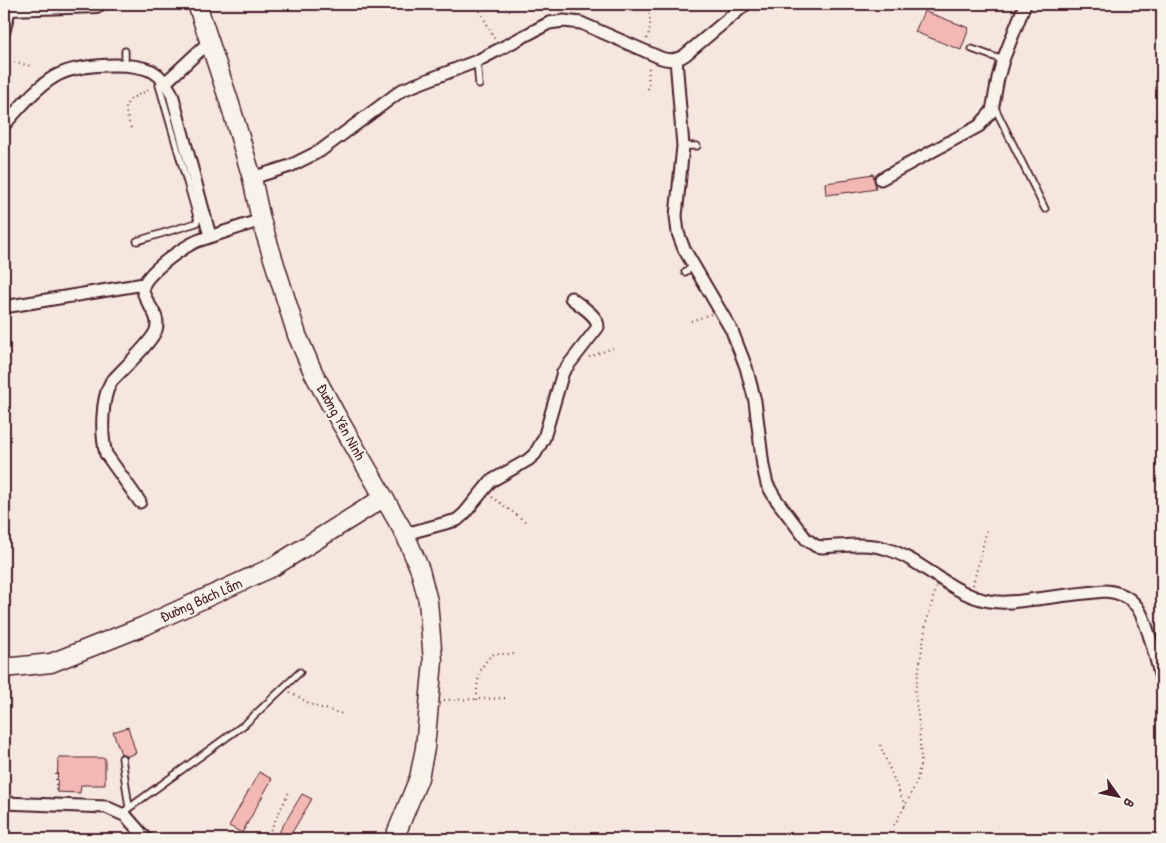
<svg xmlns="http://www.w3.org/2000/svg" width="1166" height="843" viewBox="0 0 1166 843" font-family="'Patrick Hand',sans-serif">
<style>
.building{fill:#f3b8b4;stroke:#4a1f2b}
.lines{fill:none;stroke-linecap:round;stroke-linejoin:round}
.lane-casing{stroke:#4a1f2b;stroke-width:9}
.street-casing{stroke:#4a1f2b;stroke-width:15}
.secondary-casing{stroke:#4a1f2b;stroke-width:20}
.primary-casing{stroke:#4a1f2b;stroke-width:21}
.path{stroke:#4a1f2b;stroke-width:2;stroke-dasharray:1 4;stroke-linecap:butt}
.lane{stroke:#f7f3e8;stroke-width:5.5}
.street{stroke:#f7f3e8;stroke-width:11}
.secondary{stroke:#f7f3e8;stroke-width:16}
.primary{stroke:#f7f3e8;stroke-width:18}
.labels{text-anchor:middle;stroke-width:4;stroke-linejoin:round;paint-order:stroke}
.street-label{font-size:15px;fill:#4a1f2b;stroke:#f7f3e8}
</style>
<rect width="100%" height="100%" fill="#f6e7de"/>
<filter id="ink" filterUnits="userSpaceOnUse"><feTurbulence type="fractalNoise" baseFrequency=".02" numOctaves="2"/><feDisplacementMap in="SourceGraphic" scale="10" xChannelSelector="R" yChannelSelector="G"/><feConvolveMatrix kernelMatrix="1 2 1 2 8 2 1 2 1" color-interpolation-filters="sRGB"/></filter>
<g filter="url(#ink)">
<!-- building -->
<path class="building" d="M924,11L969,28L961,50L915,32Z
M873,174L876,189L851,193V192L826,195L825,183L849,180V178Z
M128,727L136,753L126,757L124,754H121L113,732Z
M58,758H105V785H81L80,793L57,792Z
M259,772L272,779L242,833L229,826Z
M302,794L312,799L288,839H275Z"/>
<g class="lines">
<!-- lane casing -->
<g class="lane-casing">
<path id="lane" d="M972,49L1003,60
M125,51V67
M477,61L479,85
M994,106L1045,209
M683,146H697
M137,241L196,223L198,220L159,85L165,83
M685,272L694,266
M122,758L129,808
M122,813L245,724L300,672"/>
</g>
<!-- street casing -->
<g class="street-casing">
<path id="street" d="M4,31L10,7
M676,59L683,146L676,216L678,233L684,249L732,331L746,367L755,401L763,466L767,484L775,498L806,539L816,546L823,547C844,546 866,542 887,549C922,560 948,591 984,600C1004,605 1025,600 1045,598C1065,595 1085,593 1105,591C1137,593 1143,615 1151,641C1155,655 1159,669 1162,683
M165,83L210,41
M4,125C19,109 34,89 54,77C75,64 129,61 152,71C161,76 167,84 172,94L210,236
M252,178L290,166L320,151L402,90L477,61L549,23L564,21L581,23L661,58C670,61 678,60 685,55L746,4
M881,179L979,126L992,111L998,78L1003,60L1025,4
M4,307L144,284
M140,502L106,454C101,435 101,399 111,382C121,371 152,342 156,330C161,315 146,305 143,291C140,276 184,247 197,241L261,220
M405,534L457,520L464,514L491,481L528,460L535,454L544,438L563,372L598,327C598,315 580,306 571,298
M4,803L106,807L126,816L146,839"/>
</g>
<!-- secondary casing -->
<g class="secondary-casing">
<path id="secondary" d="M4,5L10,7L97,4"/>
</g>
<!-- primary casing -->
<g class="primary-casing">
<path id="primary" d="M197,4L230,104L252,178L261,220L297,335L313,372L335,413L405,534L420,570L428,601L433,661L425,748L419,778L394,839
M4,668L51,663L144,626L273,567L383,498"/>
</g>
<!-- path -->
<path class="path" d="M646,4C651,16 652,28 646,40
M480,11L495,40
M4,60L31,66
M648,89L649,65
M131,128C121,101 125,101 151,89
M691,321L711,314
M589,357L613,348
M492,497L526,522
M973,585L987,529
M290,692L314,706L343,714
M444,700L509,698
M477,700C477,682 478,665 494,654H514
M880,745L905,806
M56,774V794
M894,825L905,806L917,781L921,760L919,724L915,693L926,624L936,588
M187,839L189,836
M266,839L289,792"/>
<!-- lane -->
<use href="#lane" class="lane"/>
<!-- street -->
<use href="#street" class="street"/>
<!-- secondary -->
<use href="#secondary" class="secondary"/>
<!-- primary -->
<use href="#primary" class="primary"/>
</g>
</g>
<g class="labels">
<!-- street labels -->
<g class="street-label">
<text transform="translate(341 422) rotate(61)" y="5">Đường Yên Ninh</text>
<text transform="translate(201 600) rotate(-24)" y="5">Đường Bách Lẫm</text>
</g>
</g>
<!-- margin -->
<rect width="1166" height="843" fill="none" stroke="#f7f3e8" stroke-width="20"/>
<rect x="10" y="10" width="1146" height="823" fill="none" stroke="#4a1f2b" stroke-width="2" filter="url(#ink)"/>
<!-- north arrow -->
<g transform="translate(1118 796) rotate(123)" stroke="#f7f3e8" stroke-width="4" paint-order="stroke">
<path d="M0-4L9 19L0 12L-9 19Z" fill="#4a1f2b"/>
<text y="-8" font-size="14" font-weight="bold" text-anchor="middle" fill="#4a1f2b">B</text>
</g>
</svg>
